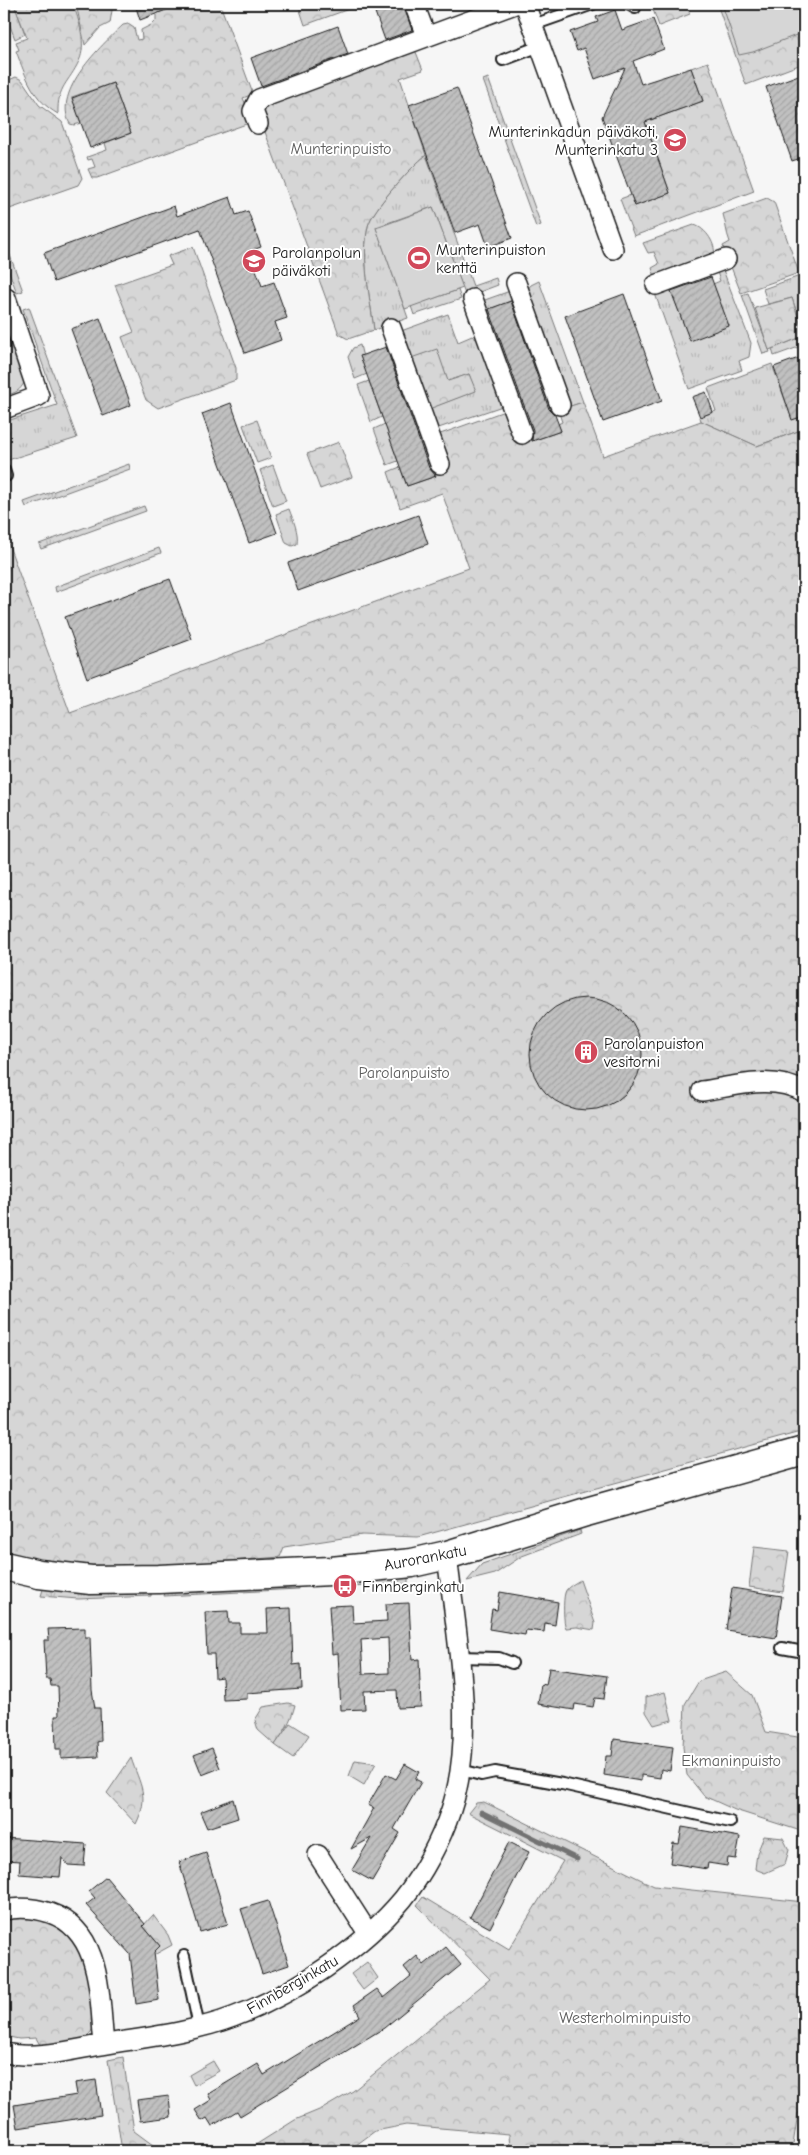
<svg xmlns="http://www.w3.org/2000/svg" width="808" height="2155" viewBox="0 0 808 2155" font-family="'Comic Neue',sans-serif">
<style>
.grass{fill:url(#grass-tufts);stroke:#797979}
.forest{fill:url(#forest-crowns);stroke:#797979}
.pitch{fill:#d6d6d6;stroke:#797979}
.lines{fill:none;stroke-linecap:round;stroke-linejoin:round}
.stream{stroke:#727272;stroke-width:5}
.building{fill:url(#building-hatch);stroke:#1c1c1c;fill-rule:evenodd}
.lane-casing{stroke:#1c1c1c;stroke-width:14}
.street-casing{stroke:#1c1c1c;stroke-width:22}
.secondary-casing{stroke:#1c1c1c;stroke-width:31}
.lane{stroke:#fff;stroke-width:10}
.street{stroke:#fff;stroke-width:19}
.secondary{stroke:#fff;stroke-width:28}
.labels{text-anchor:middle;stroke-width:4;stroke-linejoin:round;paint-order:stroke}
.poi-label{font-size:16px;fill:#1c1c1c;stroke:#fff;text-anchor:start}
.park-label{font-size:16px;fill:#5d5d5d;stroke:#fff}
.street-label{font-size:16px;fill:#1c1c1c;stroke:#fff}
</style>
<defs>
<pattern id="grass-tufts" width="24" height="20" patternUnits="userSpaceOnUse" patternTransform="scale(1.25)"><rect width="24" height="20" fill="#d6d6d6"/><path d="M3 7l-1-3M5 7V3M7 7l1-3M15 17l-1-3M17 17v-4M19 17l1-3" fill="none" stroke="#b7b7b7"/></pattern>
<pattern id="forest-crowns" width="20" height="18" patternUnits="userSpaceOnUse" patternTransform="scale(1.25)"><rect width="20" height="18" fill="#d6d6d6"/><path d="M2 6a3 3 0 1 1 6 0M12 15a3 3 0 1 1 6 0" fill="none" stroke="#b7b7b7"/></pattern>
<pattern id="building-hatch" width="6" height="6" patternUnits="userSpaceOnUse" patternTransform="scale(1.25)"><rect width="6" height="6" fill="#c0c0c0"/><path d="M-1 1l2-2M0 6l6-6M5 7l2-2" fill="none" stroke="#a4a4a4"/></pattern>
</defs>
<rect width="100%" height="100%" fill="#f6f6f6"/>
<filter id="ink" filterUnits="userSpaceOnUse"><feTurbulence type="fractalNoise" baseFrequency=".02" numOctaves="2"/><feDisplacementMap in="SourceGraphic" scale="10" xChannelSelector="R" yChannelSelector="G"/><feConvolveMatrix kernelMatrix="1 2 1 2 8 2 1 2 1" color-interpolation-filters="sRGB"/></filter>
<g filter="url(#ink)">
<!-- grass -->
<path class="grass" d="M4,4H14L25,34L15,39L4,10Z
M488,78L541,225L536,227L483,80Z
M426,155L473,286L496,278L498,285L466,297L433,207L376,227L408,318L374,330C370,298 361,257 368,226C372,209 412,166 426,155Z
M4,239L23,291L17,293L4,258Z
M723,270L751,343L749,357L739,361L742,370L689,389L653,288L668,283L690,340L729,326L713,284L720,281L717,272Z
M800,276L804,288V333L792,298L768,304L763,289Z
M539,281L583,402L571,406L565,389L559,391L525,292L531,285Z
M458,290L461,299L414,315L411,306Z
M510,291L513,300L485,311L482,301Z
M748,293L770,352L763,354L742,295Z
M29,307L77,438L8,460L4,447V422L57,405L23,309Z
M448,314L458,342L472,336L476,339L483,337L508,404L430,431L423,411L475,391L469,374L449,381L411,358L401,331Z
M4,319L25,381C20,391 15,394 4,395Z
M804,336V345L774,356L772,349Z
M360,345L367,374L355,379L348,357L353,348Z
M772,364L792,419L799,418L801,425L804,424V429L757,446L701,421L700,417L716,411L708,388Z
M369,381L382,417L371,422L358,385Z
M257,420L271,458L257,463L243,425Z
M385,424L398,461L387,465L374,429Z
M129,464L130,469L26,507L24,502Z
M273,465L286,501L273,506L260,470Z
M144,506L146,511L41,549L39,544Z
M289,509C293,520 299,532 297,544L292,546L286,543L276,514Z
M159,548L161,553L56,592L55,587Z
M580,1530L581,1534L522,1556L495,1574L467,1581L482,1564Z
M396,1577H408V1584L350,1587V1585Z
M253,1584L298,1587V1589L164,1596L166,1590Z
M44,1586L151,1590V1596L78,1599L41,1596Z"/>
<!-- forest -->
<path class="forest" d="M14,4H73C79,20 87,45 79,61C69,83 57,86 58,114C33,100 26,77 16,51L19,50L16,42L27,38Z
M76,4H113L110,23L100,28L85,45Z
M180,4H220L253,94L243,98L251,117L249,123L97,178H92L88,169L95,167L92,159L88,160L87,157L107,150L105,143L131,133L113,83L72,97L81,123L74,125L70,124C52,91 101,46 123,25L128,24L134,28L137,40L142,39L141,30L151,25L156,20V14Z
M298,4H357V6L305,25Z
M651,4H686L690,14L659,26Z
M717,4H804V63L746,85Z
M411,47H414L423,70L400,78L426,155C412,166 372,209 368,226C361,257 370,298 374,330L348,339L339,334L257,110Z
M708,62L754,191L634,236L620,199L631,195L635,206L670,193L645,122L703,101L691,68Z
M16,77L22,80L39,105L62,122L82,178L78,185L4,211V82Z
M767,198L774,202L799,273L741,293L723,246L730,242C726,232 726,224 723,214Z
M694,225C706,228 717,245 714,257L657,282L652,268L659,264L654,252L648,253L643,243Z
M193,247L236,368V380L158,408L146,400L122,337L134,332L115,285L172,265L168,256Z
M792,298L804,336L769,350L755,308Z
M437,349L448,381L469,374L476,391L429,409L411,358Z
M583,402L603,456L701,421L757,446L804,429V1431L418,1537L362,1535L284,1547L280,1557L172,1566L84,1565L41,1560L4,1551V532L70,713L469,568L442,493L400,508L388,472L400,467L407,486L436,476L429,457L432,437L510,409L525,422L532,441L561,431L558,424L562,422L558,410Z
M339,442L352,477L320,489L307,454Z
M754,1547L789,1551L783,1592L749,1587Z
M580,1580L595,1623L594,1630L577,1627L566,1628C563,1623 563,1599 565,1593C566,1587 576,1583 580,1580Z
M726,1672L752,1695L766,1732L804,1738V1832L735,1810L704,1796L687,1775L683,1747L685,1704L699,1681Z
M665,1692L672,1720L654,1725L646,1712V1697Z
M288,1703L295,1705C291,1721 284,1732 275,1745L258,1730L255,1720L263,1707Z
M131,1758C140,1785 150,1796 136,1824L107,1793Z
M355,1760L376,1763L364,1785L349,1776Z
M484,1802L654,1886L804,1902V2113H798L792,2151H510L509,2134L406,2125L375,2131L348,2151H246L295,2120L324,2108L353,2091L490,1979L417,1905L423,1897L509,1949L563,1861L468,1813L476,1803Z
M764,1836L783,1838L789,1850L785,1864L765,1873L755,1869L757,1853Z
M34,1915L67,1930L88,1967L93,2028C86,2046 57,2043 40,2045L36,2038L19,2039L4,2036V1916Z
M153,1915L168,1935L172,1945L154,1955L153,1952L160,1946L143,1926Z
M367,1962L378,1978L363,1990L351,1974Z
M123,2057L134,2131L161,2151H122L108,2060Z
M213,2061L219,2071L194,2085L189,2075Z"/>
<!-- pitch -->
<path class="pitch" d="M722,4H804V32L753,52L739,55Z
M433,207L463,288L405,309L376,228Z
M290,1723L309,1735L293,1758L275,1745Z"/>
<g class="lines">
<!-- stream -->
<path class="stream" d="M481,1812L577,1859"/>
</g>
<!-- building -->
<path class="building" d="M135,4H179V5L140,20Z
M372,4H403L412,30L385,40Z
M615,10L622,30L653,19L664,49L633,61L641,84L691,68L703,101L645,122L670,193L635,206L602,117L625,68L595,79L584,48L577,51L570,32L598,22L596,17Z
M338,26L348,54L261,86L251,58Z
M804,73V157L792,161L766,87Z
M113,83L131,133L90,148L72,98Z
M457,88L512,238L488,247L480,224L455,233L409,105Z
M230,197L236,215L248,211L261,247L249,251L262,286L274,282L287,318L275,322L281,340L245,353L200,229L54,282L44,253L174,206L177,216Z
M711,277L729,326L690,341L671,291Z
M624,294L662,401L603,422L565,316Z
M511,301L549,409L555,415L561,431L532,441L533,430L489,309Z
M100,318L131,405L103,416L71,329Z
M386,347L429,468L436,476L407,486L360,356Z
M804,356V416L792,420L774,367Z
M706,392L713,412L700,417L692,397Z
M231,403L277,533L249,543L202,414Z
M418,515L428,544L298,591L288,563Z
M170,579L192,639L87,678L65,617Z
M530 1054a56 56 0 1 1 112 0a56 56 0 1 1-112 0Z
M732,1588L782,1596L776,1638L726,1630Z
M500,1592L558,1602L555,1625L545,1623L544,1632L526,1630L525,1635L489,1629L492,1609L497,1610Z
M409,1603L412,1660L419,1659L421,1707L398,1708L397,1690L364,1691L365,1709L341,1710L338,1653L332,1654L329,1606L352,1605L353,1623L387,1621L386,1604ZM388,1638L389,1673L363,1674L361,1640Z
M291,1608L293,1665L301,1664L302,1689L247,1693V1699L223,1700L222,1677L215,1678L214,1654H207L205,1612L228,1611L229,1623H240V1633H268L267,1609Z
M85,1628V1637H90L92,1690L95,1708H100L101,1741L97,1742L98,1757L61,1759V1749H56L55,1716H59L58,1686H51L50,1679H46L44,1640H49L48,1629Z
M549,1668L607,1676L604,1699L595,1698L593,1707L575,1704L574,1710L538,1704L541,1684L546,1685Z
M614,1739L673,1747L670,1771L661,1769L660,1778L641,1775V1781L604,1775L606,1756H612Z
M212,1748L220,1768L202,1775L194,1755Z
M405,1764L419,1772L415,1779L421,1782L394,1829L400,1833L372,1881L352,1870L371,1838L351,1849L374,1808L368,1805L386,1774L396,1779Z
M233,1799L238,1818L207,1828L200,1812Z
M682,1827L740,1837L736,1859L728,1858L727,1866L708,1863L707,1869L670,1863L673,1843L679,1844Z
M4,1838L86,1844L84,1866L68,1865L62,1857L60,1877L19,1874L20,1861L4,1860Z
M509,1842L529,1852L490,1928L470,1917Z
M206,1853L228,1924L200,1932L179,1862Z
M106,1877L145,1924L143,1926L160,1946L154,1952L159,2000L136,2004L130,1954L86,1905L95,1898L89,1891Z
M268,1901L289,1965L262,1974L241,1909Z
M446,1947L461,1965L384,2028L240,2116L237,2111L212,2126L207,2118L202,2121L195,2110L211,2100L208,2094L258,2064L264,2075L360,2016L354,2005L377,1989L384,1998L411,1976L404,1967L417,1956L424,1965Z
M96,2080L101,2115L18,2128L14,2105L77,2095L75,2083Z
M169,2096L171,2117L140,2121L137,2100Z"/>
<g class="lines">
<!-- lane casing -->
<g class="lane-casing">
<path id="lane" d="M628,4L635,8
M533,25L593,4
M503,60L540,46
M4,470L6,476
M782,1648L804,1652
M458,1657L499,1658L512,1663
M461,1770L481,1775L495,1772L562,1784L730,1822
M184,1956L199,2027"/>
</g>
<!-- street casing -->
<g class="street-casing">
<path id="street" d="M414,4L426,36
M525,4L613,249
M258,124L253,111L259,99L515,4
M516,283L560,405
M656,285L726,259
M473,299L522,434
M4,303L6,298L39,396L4,409
M391,328L440,464
M702,1091C736,1086 773,1074 804,1092
M318,1855L368,1933
M4,1910C19,1907 35,1908 50,1913C103,1931 99,1999 104,2044
M4,2053C38,2060 74,2049 107,2044C149,2037 193,2032 233,2017C293,1995 362,1948 403,1899C423,1874 441,1840 451,1810C477,1732 456,1636 447,1555"/>
</g>
<!-- secondary casing -->
<g class="secondary-casing">
<path id="secondary" d="M4,1566L39,1574L91,1580L159,1579L331,1571L412,1563L447,1555L586,1512L804,1451"/>
</g>
<!-- lane -->
<use href="#lane" class="lane"/>
<!-- street -->
<use href="#street" class="street"/>
<!-- secondary -->
<use href="#secondary" class="secondary"/>
</g>
</g>
<!-- icons -->
<defs>
<g id="school-disc" transform="scale(1.25)"><circle r="9.5" fill="#d1495b" stroke="#fff"/><path d="M0-5L7-2L0 1L-7-2ZM-4 1L0 2.5L4 1V4Q0 6-4 4Z" fill="#fff"/></g>
<g id="stadium-disc" transform="scale(1.25)"><circle r="9.5" fill="#d1495b" stroke="#fff"/><path d="M0-5a6.5 5 0 1 0 0 10a6.5 5 0 1 0 0-10ZM-3.5-1.8h7v3.6h-7Z" fill="#fff"/></g>
<g id="building-disc" transform="scale(1.25)"><circle r="9.5" fill="#d1495b" stroke="#fff"/><path d="M-4-6H4V6H1V3H-1V6H-4ZM-2.5-4.3h1.7v1.8h-1.7ZM.8-4.3h1.7v1.8H.8ZM-2.5-1h1.7V.8h-1.7ZM.8-1h1.7V.8H.8Z" fill="#fff"/></g>
<g id="bus-disc" transform="scale(1.25)"><circle r="9.5" fill="#d1495b" stroke="#fff"/><path d="M-5-6H5V4H4V6H2V4H-2V6H-4V4H-5ZM-3.5-4V0h7V-4ZM-3.5 1.2v1.5H-2V1.2ZM2 1.2v1.5H3.5V1.2Z" fill="#fff"/></g>
</defs>
<g fill-rule="evenodd">
<use href="#school-disc" x="675" y="140"/>
<use href="#stadium-disc" x="419" y="258"/>
<use href="#school-disc" x="254" y="261"/>
<use href="#building-disc" x="586" y="1052"/>
<use href="#bus-disc" x="345" y="1586"/>
</g>
<g class="labels">
<!-- poi labels -->
<g class="poi-label">
<text x="658" y="137" text-anchor="end">Munterinkadun päiväkoti,<tspan x="658" dy="18">Munterinkatu 3</tspan></text>
<text x="436" y="255">Munterinpuiston<tspan x="436" dy="18">kenttä</tspan></text>
<text x="272" y="258">Parolanpolun<tspan x="272" dy="18">päiväkoti</tspan></text>
<text x="604" y="1049">Parolanpuiston<tspan x="604" dy="18">vesitorni</tspan></text>
<text x="362" y="1592">Finnberginkatu</text>
</g>
<!-- park labels -->
<g class="park-label">
<text x="341" y="154">Munterinpuisto</text>
<text x="404" y="1078">Parolanpuisto</text>
<text x="731" y="1766">Ekmaninpuisto</text>
<text x="625" y="2023">Westerholminpuisto</text>
</g>
<!-- street labels -->
<g class="street-label">
<text transform="translate(425 1557) rotate(-11)" y="6">Aurorankatu</text>
<text transform="translate(292 1984) rotate(-30)" y="6">Finnberginkatu</text>
</g>
</g>
<!-- margin -->
<rect width="808" height="2155" fill="none" stroke="#fff" stroke-width="20"/>
<rect x="10" y="10" width="788" height="2135" fill="none" stroke="#1c1c1c" stroke-width="2" filter="url(#ink)"/>
</svg>
